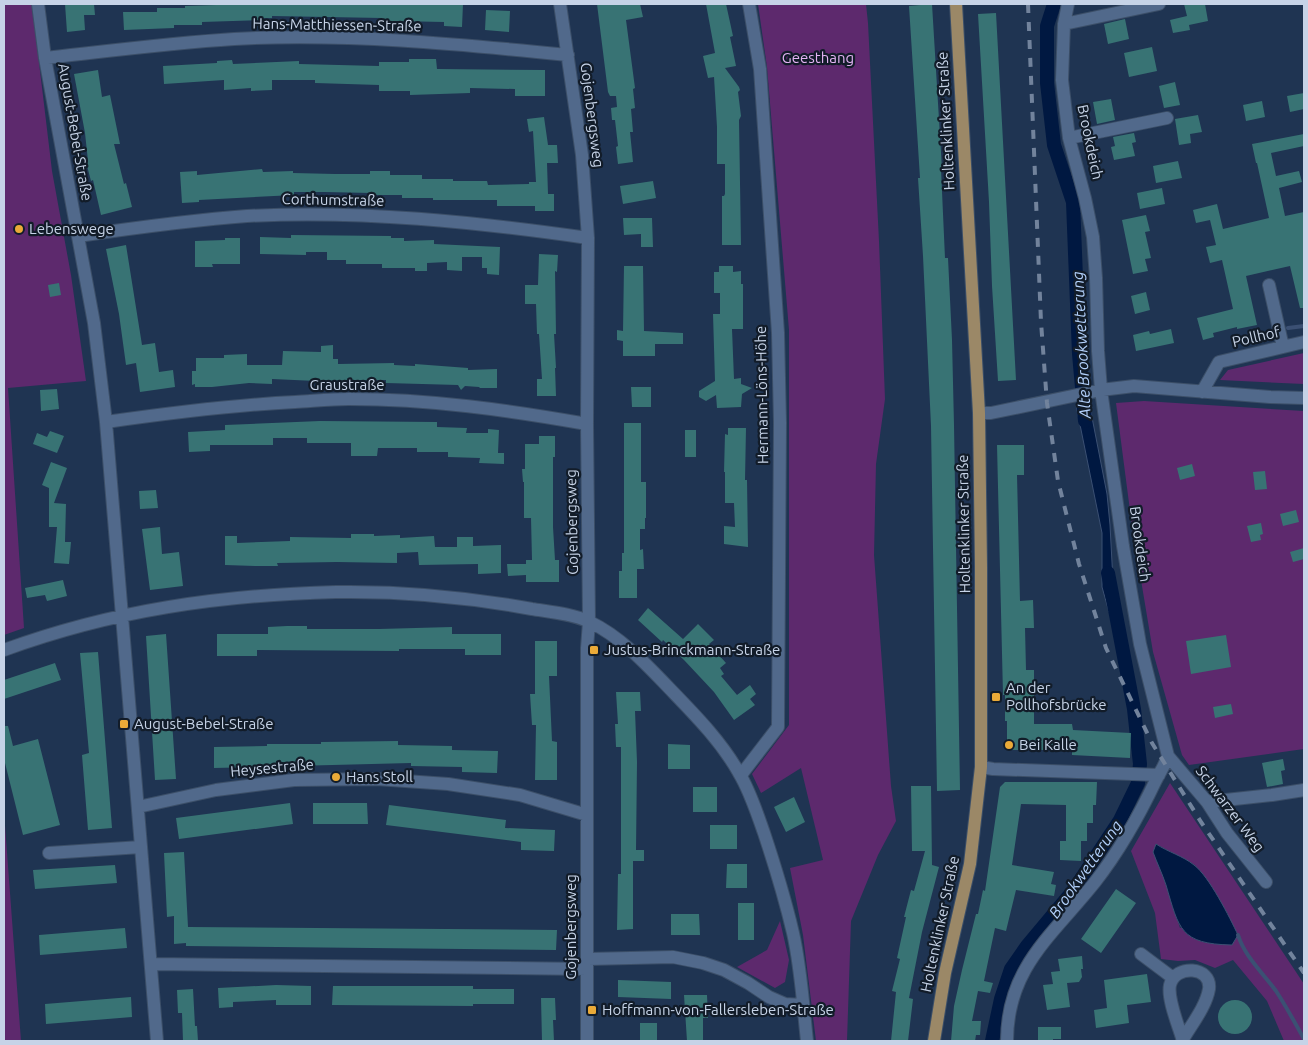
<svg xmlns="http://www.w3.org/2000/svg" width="1308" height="1045" viewBox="0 0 1308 1045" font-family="Ubuntu,sans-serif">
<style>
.green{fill:#5d296d;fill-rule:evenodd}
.water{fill:#001841;stroke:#3b5073}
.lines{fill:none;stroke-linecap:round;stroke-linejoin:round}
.stream{stroke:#3b5073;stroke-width:4}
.canal{stroke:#001841;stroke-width:14}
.building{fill:#387374}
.minor-casing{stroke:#3c4f68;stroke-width:14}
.major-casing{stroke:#3c4f68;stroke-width:14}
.minor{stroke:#51698b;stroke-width:12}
.major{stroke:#9b8867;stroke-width:12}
.rail{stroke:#72839c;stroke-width:4;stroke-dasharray:9 9;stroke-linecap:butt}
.poi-dot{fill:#eaaa38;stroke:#121c29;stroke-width:2}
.labels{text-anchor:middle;stroke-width:4.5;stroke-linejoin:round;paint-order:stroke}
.street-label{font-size:15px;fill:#c6d3e7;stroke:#121c29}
.park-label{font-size:15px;fill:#e3b3f3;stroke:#121c29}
.poi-label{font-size:15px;fill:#c6d3e7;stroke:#121c29;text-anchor:start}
.water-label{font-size:16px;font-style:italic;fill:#b2d0fb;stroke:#121c29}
</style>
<rect width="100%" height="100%" fill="#1f3452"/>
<!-- green -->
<path class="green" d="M4,4H32L52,171L71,275L86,381L8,388L24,628L4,635Z
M758,4H866L868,23L879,241L885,399L876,464L874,555L891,786L896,821L878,855L851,921L847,1041H816L803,935L790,868L823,860L801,768L761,793L752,774L789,725V330L767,67Z
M1304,353V384L1220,380L1228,370Z
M1144,401L1304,411V749L1189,765L1182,755L1153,652L1132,526L1116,403Z
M1170,783L1304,984V1041H1284L1267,1001L1233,960L1215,968L1195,960L1178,961L1161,959L1155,913L1131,851ZM1156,844L1195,865L1228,914L1180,928L1165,882Z
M4,812L21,1041H4Z
M780,921L789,960L785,982L775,988L737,967L767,950Z"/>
<!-- water -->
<path class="water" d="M1089,402L1107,494L1110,525L1113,581L1109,612L1102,587V533L1076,405Z
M1156,844C1168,852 1183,856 1194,865C1209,876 1230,918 1238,935L1232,945C1180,944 1179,929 1166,885C1162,873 1157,863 1153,852Z"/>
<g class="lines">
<!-- stream -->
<path class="stream" d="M1288,328L1304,326
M1242,339L1268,333
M1238,935C1245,957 1263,973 1276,991C1286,1006 1295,1023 1304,1039"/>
<!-- canal -->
<path class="canal" d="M1054,4L1047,26V83L1054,145L1073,202L1079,354L1085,421
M992,1041L1001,999L1011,969L1027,946L1073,891L1120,820L1138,783L1140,764L1134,709L1108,573"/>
</g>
<!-- building -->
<path class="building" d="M65,4H94L95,15H84L85,30L67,32Z
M216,4H463L462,27L444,26V22L395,21V23H382V18L272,16V18H262V20L202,22V25H174V28L124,30L123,12H157V8H185V6L216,5Z
M597,4H640L643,17L626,20L635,88L633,89L635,108L631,109L633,132H630L633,162L618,164L616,147L618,146L615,120H612L611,108L617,107L616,96H610L608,92Z
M706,4H726L733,36L730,37L736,66L725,68L739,87L740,90L738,92L741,116L739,120L741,245H722V196H724L725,194V164H717V127L714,77L708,78L703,56L715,53Z
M932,4L942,169H941L945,258H948L952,340L954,425L960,790L937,791L931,426L923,256L918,178H920L909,6Z
M1184,4H1205L1208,21L1189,25L1190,30L1173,33L1170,20L1187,16Z
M486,10L510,11L509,32L485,30Z
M996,13L1016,380L998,381L992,286L989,202L978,14Z
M1125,19L1129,39L1108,44L1104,24Z
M1152,47L1157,71L1129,77L1124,53Z
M409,59H436L437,69L545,70V96H515V89L470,88V93L410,95V91H379V85L315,83V80H272V90L251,91V88L224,90V80L164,84L163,66L217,63V61L232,60L233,64L299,61V64L379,66V62H409Z
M98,70L102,97L110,95L120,144H114L124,184L126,183L132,207L101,215L93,180L91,181L86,162L88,161L85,133L74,74Z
M1175,82L1180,105L1164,108L1159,86Z
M1304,93V109L1290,112L1287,96Z
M1111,99L1115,120L1097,124L1093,102Z
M1262,101L1265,117L1246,121L1243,105Z
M1198,115L1202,132L1190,134L1191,143L1179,145L1175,119Z
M544,117L548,145H557L558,163H547L548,194H554V211H535V206H497V200H433V198H402V195H371V193L325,192H294V195L199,200V202L182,203L180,172L197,171V175L262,169L263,172L293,171V173L335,174H370V171H390V175H422V179H453V181H487L488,185L529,184V182H536L533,131L529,132L527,119Z
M1134,133L1136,142L1132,143L1135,156L1114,160L1111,147L1115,146L1113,137Z
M1304,134V146L1271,153L1276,176L1299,171L1302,182L1279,188L1285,216L1304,212V308H1300L1290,266L1246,276L1257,325L1237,329V327L1213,333L1214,337L1203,340L1197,318L1233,309L1222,260L1210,263L1206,247L1216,245L1210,220L1196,223L1193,210L1217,204L1223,229L1269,218L1257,163H1256L1252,144Z
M1178,161L1182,178L1156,183L1153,166Z
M653,181L656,198L623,204L620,186Z
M1162,188L1165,204L1140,209L1137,193Z
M1146,215L1150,231L1145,232L1151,258L1145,259L1148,271L1133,274L1122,220Z
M623,218H652L653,247H641V234L624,235Z
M291,235L391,236V238H404V241L434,240V244L500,247L499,275L487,274V268H482V257H462V271L447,270V262L427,263V271H415V268H382V264H346V260H327V252H306V255L260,254V237L291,238Z
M225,238H240V264H212L213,267H195V241L225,240Z
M126,245L142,345L155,343L159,372L173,370L175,387L140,392L136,363L126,365L119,314L106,249Z
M539,254L558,255L557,272L555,271L556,334H554L556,368H555L556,396H537V379H542L539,334H537L536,304H525V285H538Z
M624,266H643L644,331L683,333V344H655V356H623V341L617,340V330L623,331Z
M719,266H733V272L741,271V284H743V329H732L734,379L741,378V384L752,388L742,394L741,407L717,408L716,395L706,401L699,397V391L715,381L713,314H720V293H714V272H719Z
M59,283L61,295L50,297L48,285Z
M1146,292L1150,310L1135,314L1131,296Z
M1171,329L1174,343L1136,351L1133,335L1149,331L1150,334Z
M333,345V359H338V364L394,363V365L415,366V364L468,368V370L497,369V388H480L479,387L465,386L461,390L458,385L386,383V380L316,381L272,379V384L249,383L212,387H195V384L192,385V371H196V358H224V355L247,354V365H282L283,351L321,352V346Z
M631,387H651V407H632Z
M57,389L59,409L41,411L40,390Z
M320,421L437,422V427L467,428L466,433H488V429L499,430L498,453H504V464L479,463L480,458L448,457V452H417V448H378L377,456H351V443H307V438H273V445H210V451L189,452L188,432L225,430V425Z
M624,423H641V482H646V518H645V529H640V550L643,549L644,569H637V598H619V571H622V553H624Z
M728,428H746L745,480H747L748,547L724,544V526L735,527L734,503H725V472H724L725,434L728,435Z
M685,430H696V457H685Z
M50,431L64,436L57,453L33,444L37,433L47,437Z
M539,436H555V457H553V527L555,560H559V582H526V575L508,576L507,564H526V560H532L531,518H524V482H523L522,469H525V444H539Z
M997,445H1024V475H1017L1020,601L1033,600L1034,628H1025L1026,670H1034V724H1072L1073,730L1131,733L1130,758L1072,755V750H1007V721H1005V695H1003Z
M51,462L67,468L54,503L66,504L65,542H71L69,564L54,563L57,527H49V488L42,485Z
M1192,464L1195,476L1180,480L1177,468Z
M1265,471L1267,489L1255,490L1253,472Z
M156,490L158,508L140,509L139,491Z
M1296,510L1299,522L1283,526L1280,514Z
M1261,523L1263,534L1260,535L1261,540L1251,542L1247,526Z
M160,527L162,554L179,552L183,586L150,590L142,529Z
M351,534H374V536L400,535V538L434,536L435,547H457V537H473V546L501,545V573L478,574V564L419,565L418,552L397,553V563L337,562L277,563L278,566H255L225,565V536H237V543L290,541V537L351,538Z
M1304,548V559L1293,562L1290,552Z
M63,580L67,596L47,601L45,595L27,598L25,588Z
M648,608L683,639L698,624L714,640L709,644L726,663L720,668L724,674L721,676L737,695L750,685L756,694L750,699L755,705L734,720L714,692L684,660L663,640L662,642L638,620Z
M287,626H307V629H379L452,627V634H501V655H465V649H399V651L257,650V656H217V634H268V627Z
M166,634L176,779L155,780L146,636Z
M1226,635L1231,667L1191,674L1186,641Z
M535,641H557V676H549L552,741L557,742V780H535L536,725H532L530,694H535Z
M98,652L112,828L88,830L82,755L89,753L80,653Z
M55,663L61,680L4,699V680Z
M616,692H640L641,711H635L637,762L636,850H644V861H633V929L617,930L618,874H621V747H616L615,724H618Z
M1231,704L1233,714L1215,718L1213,707Z
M4,726H8L13,746L38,739L60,825L23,835L4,759Z
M398,741V745L452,746V750L498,751L497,773L462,772V767L411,766V763L214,768V747L267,746V744H321V742Z
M668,744L690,745V769H668Z
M1283,759L1285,770L1281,771L1283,784L1267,787L1262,763Z
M1005,782H1097L1096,805H1093V823H1087V841H1081V861L1060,860V841H1066V805L1021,804L1012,865L1054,872L1051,884L1056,885L1054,896L1016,890L1006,931L995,928L984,981L993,983L990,993L978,991L972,1021H981L980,1035H976L975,1041H951L954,1006L962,970L976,914H978L983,890L985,891L1000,787Z
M911,786H931L932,865L939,867L922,932L909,998L913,999L908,1041H891L896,992L892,991L900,959L897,958L906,917H904L911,890L914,891L925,851H912Z
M693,787H717V812H693Z
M794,797L805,822L786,832L774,807Z
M290,803L293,824L179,839L176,818Z
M313,803H367L368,824H313Z
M389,805L506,820L505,828L555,830L554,851L521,850V842L386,825Z
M710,825H737V849H710Z
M184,852L188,927L557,930L556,950L186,946V943L174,944V916L167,917L164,853Z
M727,864H747V888H726Z
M115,865L117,883L35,889L33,870Z
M1116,889L1136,903L1101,953L1081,939Z
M738,903H754V940H738Z
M671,914H699L700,935H671Z
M125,928L127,948L40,955L39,935Z
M1082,956L1083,969H1081L1082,977L1079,982L1067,983L1070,1007L1047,1010L1043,985L1053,984L1051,972L1060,971L1058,959Z
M1147,974L1151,1002L1127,1005L1129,1023L1096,1028L1094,1010L1107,1008L1104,980Z
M618,980L671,982V999L618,997Z
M276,985L311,986V1005H276V1000L233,1002V1007L219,1008L218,988Z
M333,986H473V989H514V1004H473V1006L332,1005Z
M193,989L195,1026H197L198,1041H183L182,1013H178L177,990Z
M684,995H707L708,1018H703V1041H687Z
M131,997L132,1017L46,1024L45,1004Z
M541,998H555L556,1020H553L554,1041H542Z
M1218 1017a17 17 0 1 1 34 0a17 17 0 1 1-34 0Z
M640,1023H657V1041H640Z
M1038,1027H1061V1039H1053V1041H1038Z"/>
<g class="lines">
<!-- minor casing -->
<g class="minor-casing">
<path id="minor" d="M38,4L45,58L94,323L106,422L157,1041
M560,4L582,155L588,238L587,424L589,622L587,648V1041
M1064,24L1159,4
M45,58C108,51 171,43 234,39C344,33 458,44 568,55
M1069,138L1167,118
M78,236C134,228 190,220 247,216C362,210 475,222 588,238
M1269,285L1283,347
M1202,392L1219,362L1304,342
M979,413H991L1101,390L1134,386L1270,397L1304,398
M106,422C169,413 232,405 295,402C313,401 331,399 349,399C429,399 508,410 587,424
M4,650C114,610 220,595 336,592C402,591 467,597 532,609C551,612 573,614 590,622C621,637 646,664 670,689C695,715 721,741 739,773C750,791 757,813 764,833C775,866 785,899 793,933C801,968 803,1005 807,1041
M1168,756L1207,802L1227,833L1266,882
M981,767L993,769L1159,775
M741,775L778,727L780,423L778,333L760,69L749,4
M1207,802L1272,795L1304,790
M138,807L216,790L294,780L377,779L448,784L520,795L587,815
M49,853L141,847
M1141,954L1173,978
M588,959L673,957L703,963L724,970L748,983L769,997L785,1004L803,1005
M152,964L587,969
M1007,1041C1007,967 1053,935 1095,882C1120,850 1139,816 1156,780C1160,772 1165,765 1168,756L1140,644L1123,546L1101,390L1098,351L1096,278L1093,237L1085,198L1069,138L1062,80L1064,24L1068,4
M1182,1041C1191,1025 1206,1007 1209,989C1212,966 1175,964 1170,985C1167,999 1179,1027 1183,1041"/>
</g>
<!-- major casing -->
<g class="major-casing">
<path id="major" d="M934,1041L945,973L970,864L981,767V567L979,413L956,4"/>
</g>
<!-- minor -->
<use href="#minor" class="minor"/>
<!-- major -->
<use href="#major" class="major"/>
<!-- rail -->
<path class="rail" d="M1028,4L1041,322L1047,403L1058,481L1079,564L1106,648L1152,743L1201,822L1304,973"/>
</g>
<!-- markers -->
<g class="poi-dot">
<circle cx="19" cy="229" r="5"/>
<rect x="589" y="645" width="10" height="10" rx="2.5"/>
<rect x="991" y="692" width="10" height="10" rx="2.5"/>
<rect x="119" y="719" width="10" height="10" rx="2.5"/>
<circle cx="1009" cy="745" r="5"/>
<circle cx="336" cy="777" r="5"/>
<rect x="587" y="1005" width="10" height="10" rx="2.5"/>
</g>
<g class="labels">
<!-- street labels -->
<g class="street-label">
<text transform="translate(337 25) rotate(1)" y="5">Hans-Matthiessen-Straße</text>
<text transform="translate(592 115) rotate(83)" y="5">Gojenbergsweg</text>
<text transform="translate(946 121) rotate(-93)" y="5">Holtenklinker Straße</text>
<text transform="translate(75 132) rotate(80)" y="5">August-Bebel-Straße</text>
<text transform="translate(1090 142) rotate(78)" y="5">Brookdeich</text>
<text transform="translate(333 200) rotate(1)" y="5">Corthumstraße</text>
<text transform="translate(1256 337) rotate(-13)" y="5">Pollhof</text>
<text x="347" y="390">Graustraße</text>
<text transform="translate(762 395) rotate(-91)" y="5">Hermann-Löns-Höhe</text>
<text transform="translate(572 522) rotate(-91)" y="5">Gojenbergsweg</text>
<text transform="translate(964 524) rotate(-91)" y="5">Holtenklinker Straße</text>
<text transform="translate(1140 544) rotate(82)" y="5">Brookdeich</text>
<text transform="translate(272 768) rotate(-5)" y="5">Heysestraße</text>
<text transform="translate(1230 809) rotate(53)" y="5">Schwarzer Weg</text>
<text transform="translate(940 924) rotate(-78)" y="5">Holtenklinker Straße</text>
<text transform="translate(571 927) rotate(-90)" y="5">Gojenbergsweg</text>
</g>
<!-- park labels -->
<g class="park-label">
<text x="818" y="63">Geesthang</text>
</g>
<!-- poi labels -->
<g class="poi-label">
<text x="29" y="234">Lebenswege</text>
<text x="604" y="655">Justus-Brinckmann-Straße</text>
<text x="1006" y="693">An der<tspan x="1006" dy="17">Pollhofsbrücke</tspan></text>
<text x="134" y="729">August-Bebel-Straße</text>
<text x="1019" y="750">Bei Kalle</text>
<text x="346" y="782">Hans Stoll</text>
<text x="602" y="1015">Hoffmann-von-Fallersleben-Straße</text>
</g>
<!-- water labels -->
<g class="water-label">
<text transform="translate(1081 345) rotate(-93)" y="6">Alte Brookwetterung</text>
<text transform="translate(1085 869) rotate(-55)" y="6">Brookwetterung</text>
</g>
</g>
<!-- border -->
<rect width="1308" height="1045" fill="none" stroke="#c6d3e7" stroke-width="10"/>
</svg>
